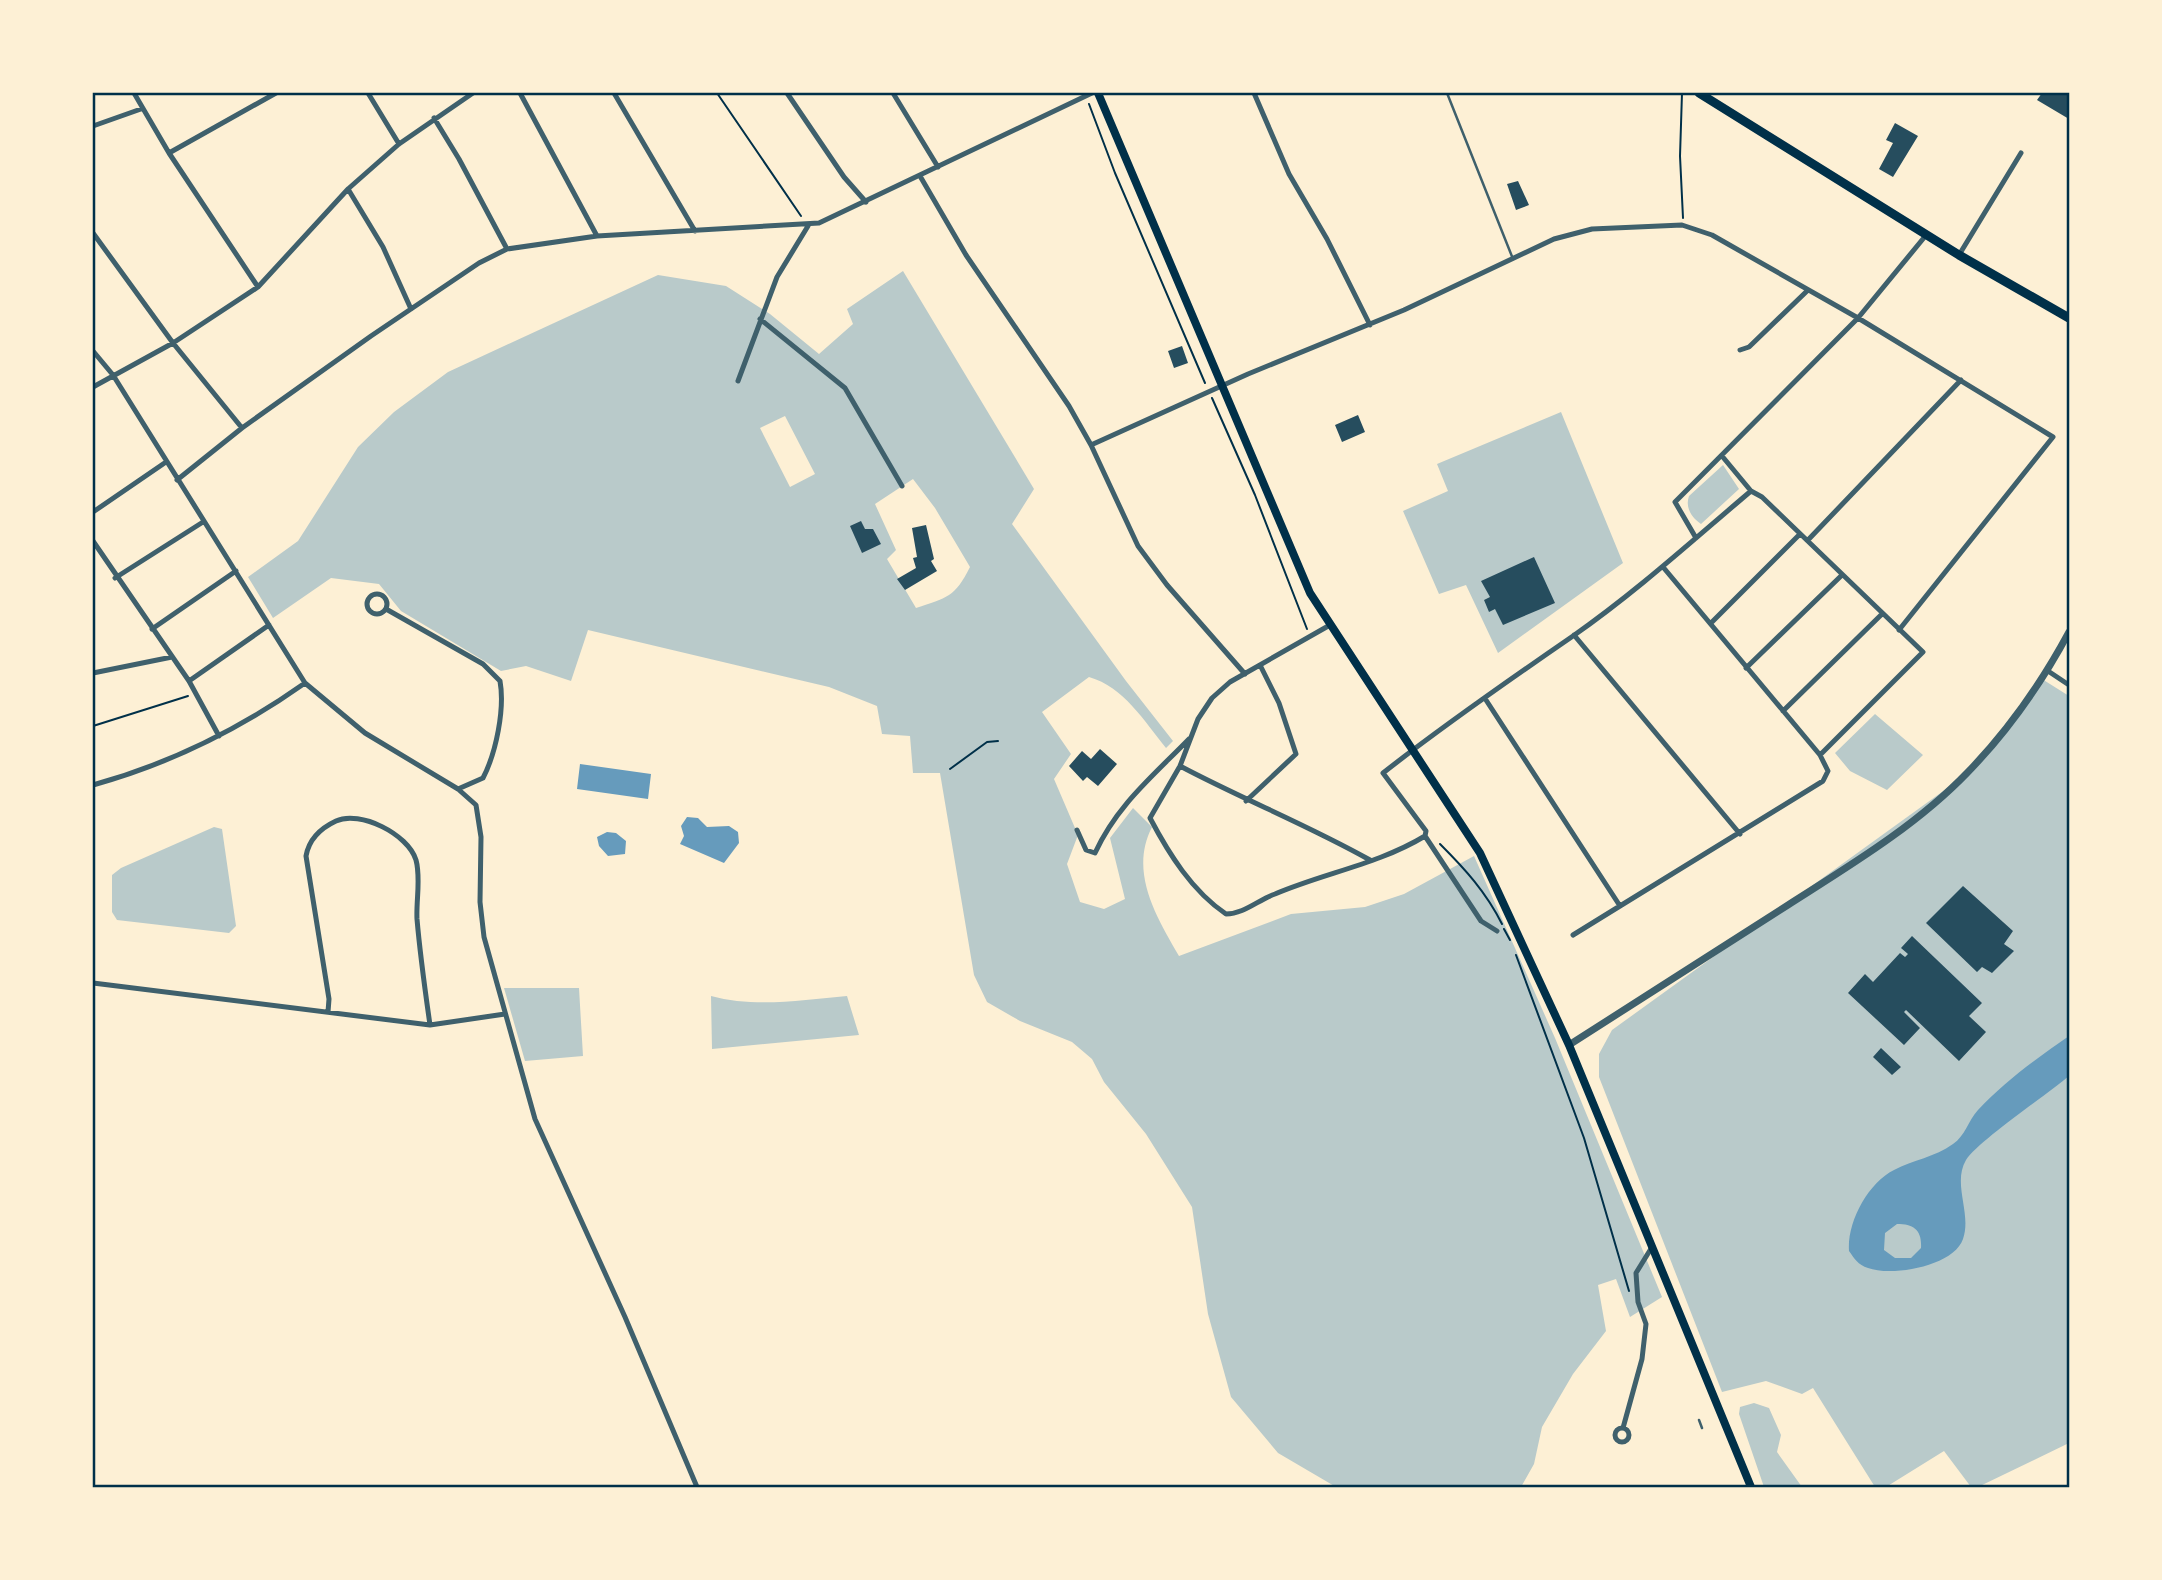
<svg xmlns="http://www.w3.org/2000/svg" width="2162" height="1580" viewBox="0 0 2162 1580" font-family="Karla,sans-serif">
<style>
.green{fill:#b9caca;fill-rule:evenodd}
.water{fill:#669bbc;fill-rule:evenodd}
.building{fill:#264d5e}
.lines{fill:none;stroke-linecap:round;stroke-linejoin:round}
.path{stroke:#003049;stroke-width:2}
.service{stroke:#3f606c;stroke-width:2.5}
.minor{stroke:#3f606c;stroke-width:5}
.tertiary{stroke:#3f606c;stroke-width:7}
.secondary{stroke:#003049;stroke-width:8}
.primary{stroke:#003049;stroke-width:9}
.neatline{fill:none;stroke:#003049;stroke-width:2.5}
</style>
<rect width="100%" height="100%" fill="#fdf0d5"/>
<!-- green -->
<path class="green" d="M903,271L1034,489L1012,524L1126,681L1173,741L1166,748C1144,721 1124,687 1089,677L1042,712L1071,754L1054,779L1078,835L1067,864L1080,902L1104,909L1125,899L1110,838L1133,808L1152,827C1129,872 1156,916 1179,956L1291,914L1365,907L1404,894L1474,856L1555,1038L1662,1297L1630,1317L1616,1279L1598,1285L1606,1331L1573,1374L1542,1427L1534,1464L1521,1487H1336L1278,1453L1231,1397L1208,1314L1192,1207L1146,1134L1104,1082L1092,1059L1072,1042L1020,1021L987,1002L974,975L940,773H913L910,736L882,734L877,706L829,687L588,630L571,681L526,666L501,671L401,611L379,584L331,578L273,618L248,577L298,541L358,447L394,412L448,372L658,275L726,286L770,314L819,354L853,324L847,309ZM785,416L815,474L790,487L760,428ZM913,479L935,508L970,567C955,597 947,598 916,608L887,559L896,550L875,504Z
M1561,412L1623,563L1498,653L1466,585L1439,594L1403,511L1448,491L1437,464Z
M1723,465L1739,489L1701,524C1691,517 1685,507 1689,496Z
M2042,679L2069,696V1443L1978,1487H1971L1944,1451L1886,1487H1875L1813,1388L1802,1394L1766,1381L1722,1392L1599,1077V1054L1612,1030L1964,776Z
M1875,714L1923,755L1887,790L1850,771L1835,753Z
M214,827L222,829L236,926L229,933L117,920L112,912V875L121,868Z
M504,988H579L583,1056L525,1061Z
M711,996C754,1008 803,1000 847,996L859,1035L712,1049Z
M1754,1403L1769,1408L1781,1435L1777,1452L1802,1487H1764L1739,1414L1740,1407Z"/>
<!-- water -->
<path class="water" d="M580,764L651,774L648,799L577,789Z
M687,817L698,818L707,827L729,826L738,832L739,843L724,863L680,844L684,836L681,826Z
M607,832L616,833L626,841L625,854L608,856L599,846L597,837Z
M2069,1036V1076C2048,1094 1978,1141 1966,1160C1952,1184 1972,1213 1963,1239C1954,1266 1892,1277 1868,1268C1858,1265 1854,1258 1849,1251C1847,1222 1868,1183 1894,1170C1913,1160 1935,1157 1953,1144C1965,1136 1968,1121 1978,1110C2005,1081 2037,1058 2069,1036ZM1897,1224C1914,1224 1922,1230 1921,1248L1911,1258H1895L1884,1250L1885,1233Z"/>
<!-- building -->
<path class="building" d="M2042,93H2069V119L2037,100Z
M1895,123L1918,136L1893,177L1879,169L1893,143L1886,140Z
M1518,181L1529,205L1516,210L1507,184Z
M1182,346L1188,363L1174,368L1168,351Z
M1358,415L1365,432L1342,442L1335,425Z
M861,521L865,529H873L881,544L862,553L850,526Z
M926,525L934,559L931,561L937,571L905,590L897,579L916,568L913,558L917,557L912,528Z
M1534,557L1555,603L1503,625L1495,609L1489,612L1484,600L1490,597L1481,581Z
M1100,749L1117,764L1098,786L1087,777L1083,781L1069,766L1082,751L1091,759Z
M1963,886L2013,931L2004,944L2014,951L1992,973L1982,967L1977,972L1926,923Z
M1912,936L1982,1003L1969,1016L1986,1032L1959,1061L1906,1010L1904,1012L1920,1028L1904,1045L1848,993L1865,974L1873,982L1900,953L1905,957L1908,954L1901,948Z
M1881,1048L1901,1067L1892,1075L1873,1057Z"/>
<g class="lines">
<!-- path -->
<path class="path" d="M717,93L801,216
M1682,93L1680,156L1683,218
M1089,104L1115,173L1205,383
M1212,398L1255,495L1307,629
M93,726L188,696
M950,769L987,742L998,741
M1440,844C1465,869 1486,892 1502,924
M1504,929L1510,940
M1516,955L1584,1138L1629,1291"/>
<!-- service -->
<path class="service" d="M1447,93L1513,259
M1699,1420L1702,1428"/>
<!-- minor -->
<path class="minor" d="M134,93L169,153L258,287
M368,93L399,144
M520,93L597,236
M614,93L695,231
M787,93L844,177L866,202
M893,93L938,167
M1254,93L1289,174L1327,239L1370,325
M434,118L459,159L507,249
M93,126L141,109
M169,153L276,93
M920,176L966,255L1069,406L1091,445L1138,546L1167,585L1245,674
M348,189L383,247L411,309
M93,233L173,343L242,428
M1959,255L2021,153
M760,319L845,388L902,486
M1740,350L1749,347L1807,291
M93,351L113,375L305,683L365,733L458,789L476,805L481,837L480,902L484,937L535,1119L625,1317L697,1487
M738,381L777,277L808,226
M93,387L173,343L258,287L348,189L399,144L473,93
M1091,445L1248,374L1404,310L1554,239L1592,229L1682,225L1712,235L1858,318L2053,437L1899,630
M177,480L242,428L371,336L479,263L507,249L597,236L819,223L1092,93
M1751,491L1762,497L1923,652L1820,755
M93,512L166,462
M1696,538L1675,502L1858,318L1927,234
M1808,540L1961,380
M93,541L189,681L219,736
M115,578L203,522
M367 604a10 10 0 1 1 20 0a10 10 0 1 1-20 0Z
M386,609L483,664L500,681C505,709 496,753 483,778L458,789
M1711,623L1800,534
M1330,625L1230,682L1212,698L1198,719L1180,766L1150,818C1169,854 1192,891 1226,914C1244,914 1258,900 1275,894C1324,873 1379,864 1425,836L1426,831L1383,773C1444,725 1509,680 1573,636C1636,592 1693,540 1751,491L1722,456
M152,629L236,571
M1574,635L1740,834
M1746,668L1842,575
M2048,671L2069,685
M93,673L172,657
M189,681L269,625
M1486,700L1620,906L1573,935
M1783,711L1882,614
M1180,766C1242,799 1308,825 1370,860
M93,785C169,764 240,729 305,683
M1246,801L1296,754L1279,703L1260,665
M1077,830L1086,850L1095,853C1117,805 1153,776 1189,739
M1425,836L1481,921L1497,931
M1620,906L1823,781L1828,771L1820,755L1663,567
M93,983L430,1025L505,1014
M328,1012L329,999L306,856C309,839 321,828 336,821C360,810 408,834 416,860C421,878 416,900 417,919C420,954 425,990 430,1025
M1623,1428L1642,1359L1646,1324L1638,1302L1636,1273L1652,1247
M1615 1435a7 7 0 1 1 14 0a7 7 0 1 1-14 0Z"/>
<!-- tertiary -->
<path class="tertiary" d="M1569,1045C1642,998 1715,952 1788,905C1849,866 1916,826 1967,773C2008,731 2041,684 2069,632"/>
<!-- secondary -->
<path class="secondary" d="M1098,93L1310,593L1480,853L1569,1045L1751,1487"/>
<!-- primary -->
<path class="primary" d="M1699,93L1959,255L2069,318"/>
</g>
<!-- border -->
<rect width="2162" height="1580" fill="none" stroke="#fdf0d5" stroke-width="189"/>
<rect x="94" y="94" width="1974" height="1392" class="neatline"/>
</svg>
